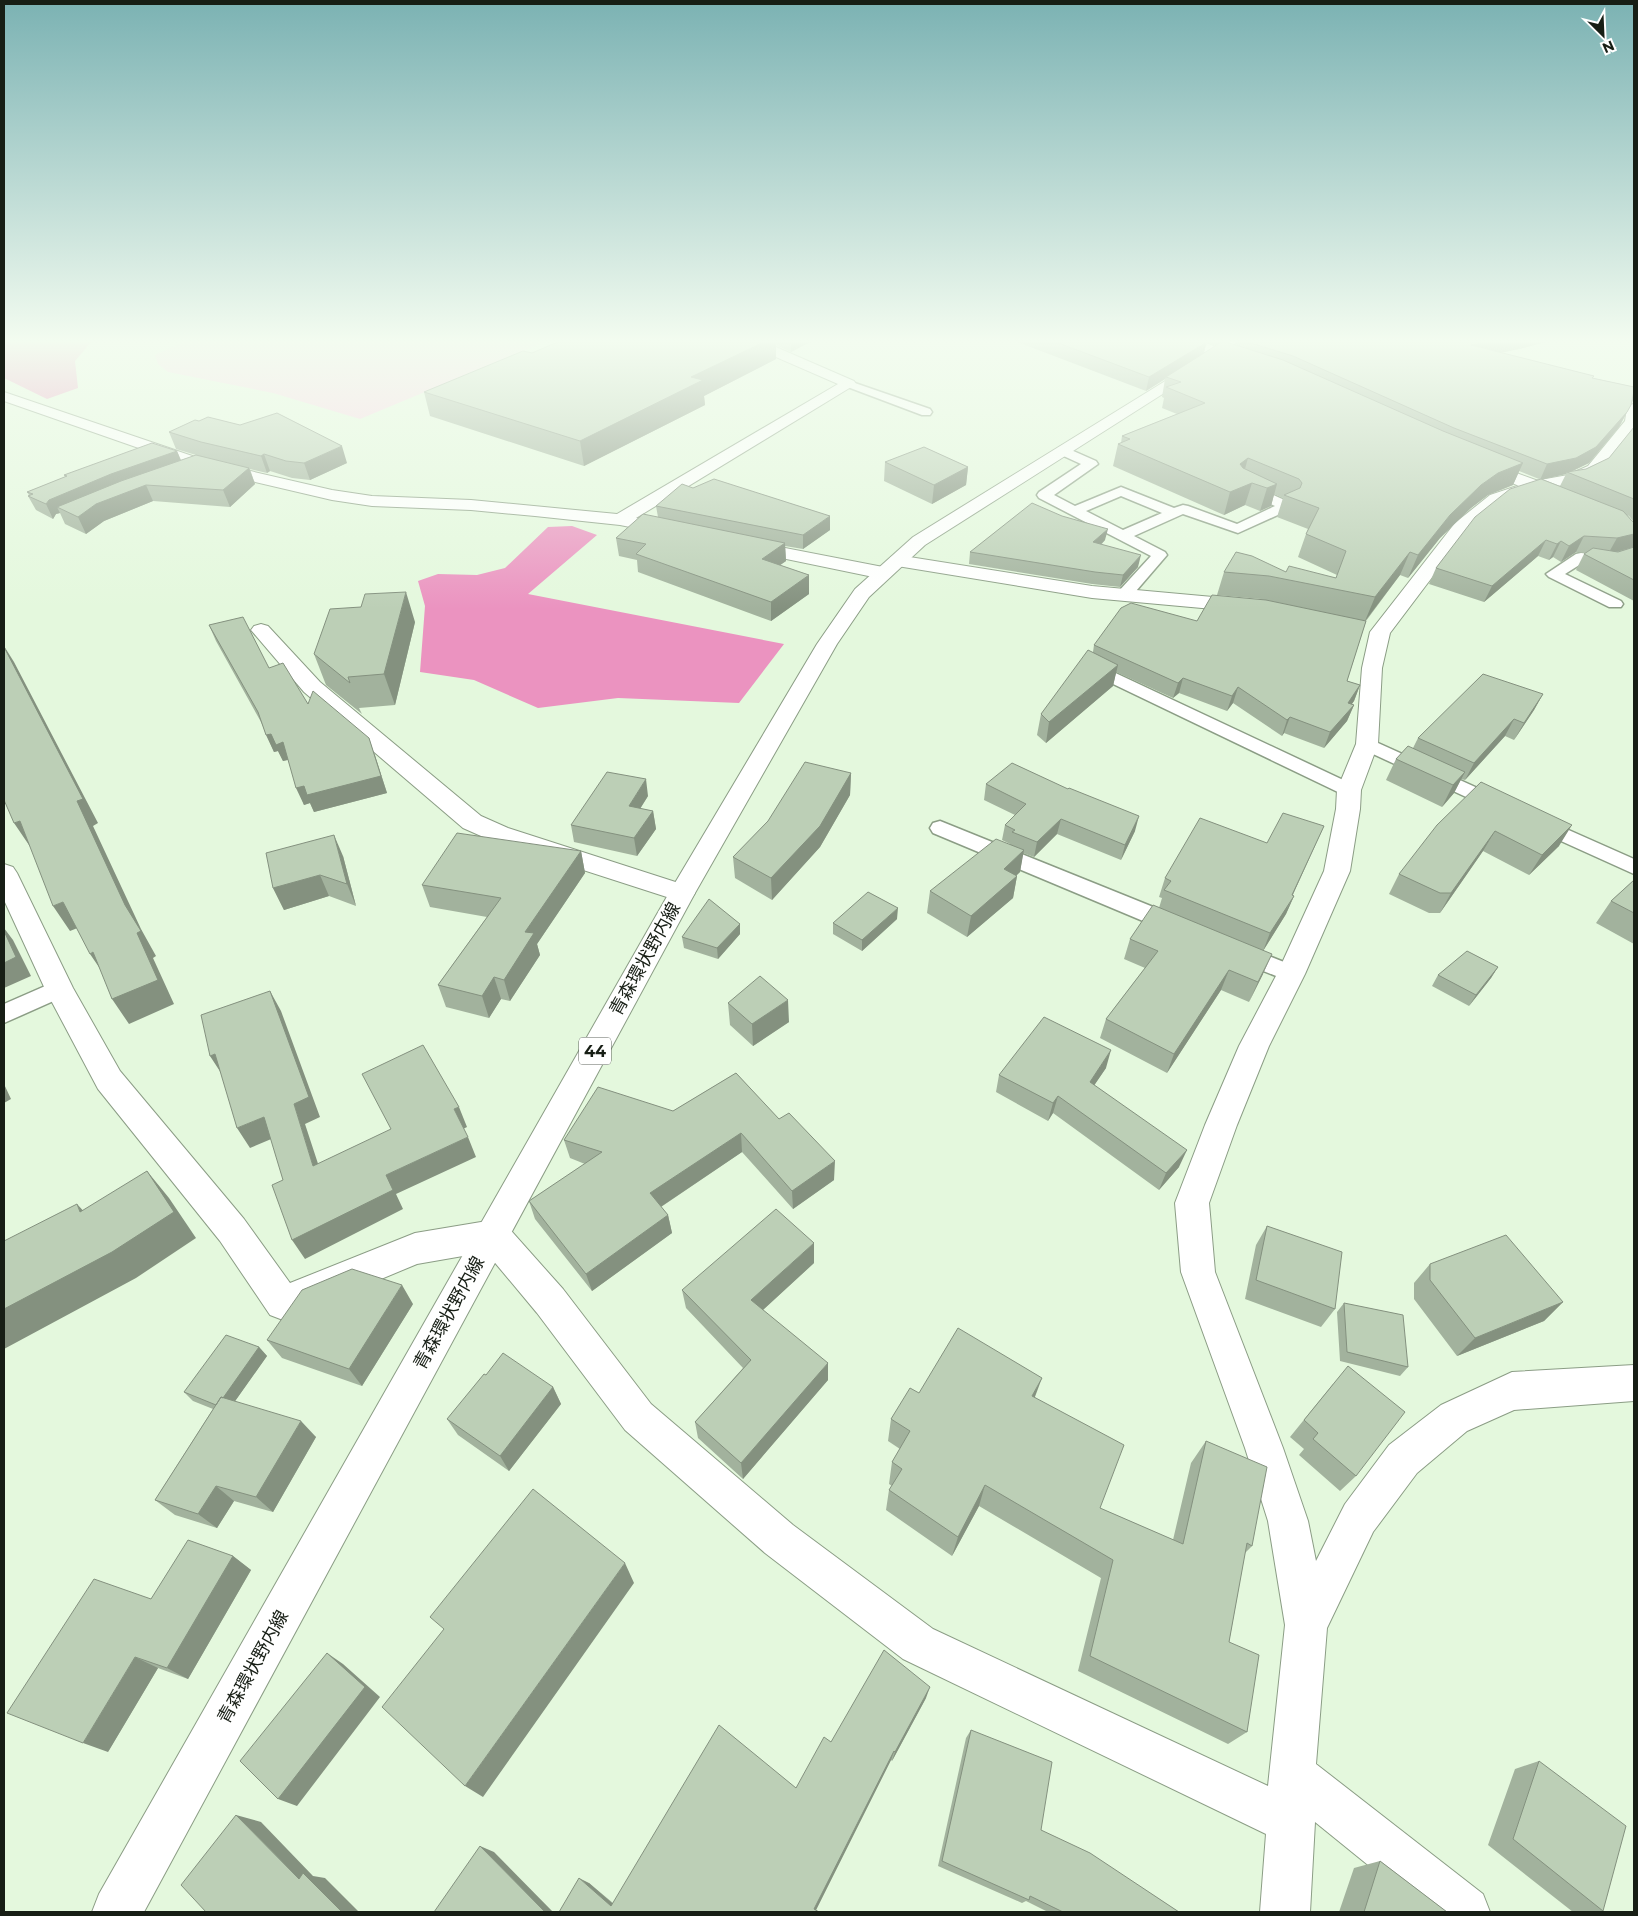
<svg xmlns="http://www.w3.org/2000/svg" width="1638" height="1916" viewBox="0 0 1638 1916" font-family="Montserrat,'Noto Sans JP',sans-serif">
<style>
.green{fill:#fcd3e6}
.forest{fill:#eb93c0}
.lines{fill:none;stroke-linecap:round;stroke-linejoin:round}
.lane-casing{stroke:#8b9d85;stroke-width:3}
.street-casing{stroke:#8b9d85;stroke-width:2}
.secondary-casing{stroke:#8b9d85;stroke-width:2}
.primary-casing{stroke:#8b9d85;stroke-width:2}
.lane{fill:#fff;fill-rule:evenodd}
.street{fill:#fff;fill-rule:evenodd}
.secondary{fill:#fff;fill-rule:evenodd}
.primary{fill:#fff;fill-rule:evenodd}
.wall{fill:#a2b29d;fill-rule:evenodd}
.shaded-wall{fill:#84917f}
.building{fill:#bccfb6;stroke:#84917f}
.labels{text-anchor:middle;stroke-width:4;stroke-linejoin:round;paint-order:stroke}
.shield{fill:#fff;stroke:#5d625b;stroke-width:1}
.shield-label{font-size:16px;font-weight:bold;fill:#171e15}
.street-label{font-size:18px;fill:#171e15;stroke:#fff}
</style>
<rect width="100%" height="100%" fill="#e4f8dd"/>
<!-- green -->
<path class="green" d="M185,341H547L360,419L273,393L168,372L158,364L155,355Z"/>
<!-- forest -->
<path class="forest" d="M4,341H92L75,361L78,388L47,399L4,378Z
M572,526L597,535L528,594L784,644L739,703L618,698L538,708L474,680L420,672L425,606L418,581L438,574L477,575L505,568L548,527Z"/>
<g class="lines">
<!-- lane casing -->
<g class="lane-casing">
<path id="lane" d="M849,381L930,409L932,412L930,415H922L845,386L843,384Z
M1062,446L1096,461L1098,464L1054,495L1075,506L1121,487L1174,508L1183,505L1188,506L1237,524L1275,506L1239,489L1237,486L1244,482L1291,503L1293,506L1291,509L1238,533L1183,514L1134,536L1165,552L1167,555L1130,598H1118L1116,595L1118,592L1151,556L1039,498L1037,495L1039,492L1081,464L1057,453L1056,450ZM1121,496L1162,513L1123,530L1086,511Z
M1634,549V558L1609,566L1584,562L1565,574L1621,601L1623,604L1621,607H1609L1549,577L1546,574L1576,554L1581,553L1608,556Z
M1092,662L1356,786L1359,790L1356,794L1349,796L1342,794L1086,671L1083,667L1086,663Z
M1367,738L1504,800L1507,804L1504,808L1497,810L1490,808L1360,748L1358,744L1360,740Z
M1537,816L1634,859V874L1530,827L1527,822L1530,817Z
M940,821L1183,919L1186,925L1183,931L1175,933L1167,931L933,833L930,828L933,823Z
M1239,944L1299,968L1302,974L1299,980L1291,982L1231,958L1228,952L1231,946Z
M59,980L67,983L71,989L67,995L4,1023V1004Z"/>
</g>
<!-- street casing -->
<g class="street-casing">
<path id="street" d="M744,341H762L854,381L856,384L636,518L676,526L679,530L676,534L670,535L620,525L535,516L471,510L372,506L332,500L196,468L4,401V392L207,461L332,490L372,496L471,500L617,514L838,384L746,344Z
M1634,404V430L1600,472L1578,482L1539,490L1502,503L1467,531L1390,633L1382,668L1378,744L1361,790L1360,809L1350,871L1305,974L1269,1046L1237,1125L1209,1203L1215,1272L1283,1448L1308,1521L1316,1561L1345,1504L1389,1445L1441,1405L1512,1372L1634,1365V1401L1514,1410L1467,1431L1417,1473L1373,1532L1327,1628L1316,1764L1483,1894L1490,1912H1426L1315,1822L1310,1912H1260L1266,1834L903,1659L765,1553L625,1430L537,1313L486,1252L417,1264L283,1320L270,1315L220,1241L98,1089L45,989L4,900V864L13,867L17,873L73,988L120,1071L244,1219L290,1283L415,1233L493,1220L505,1224L563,1289L651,1404L793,1525L933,1629L1268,1786L1285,1625L1268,1521L1245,1448L1181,1272L1175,1203L1205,1125L1239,1046L1277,974L1324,871L1336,809L1337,790L1356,744L1362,668L1370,632L1455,523L1490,495L1529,482L1568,475L1588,466L1625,421L1627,408L1629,405Z
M749,541L883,567L890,569L892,573L890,577L883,579L743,550L740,546L743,542Z
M897,555L1092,586L1246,600L1253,602L1256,606L1253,610L1246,612L1092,598L891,565L888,561L891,557Z
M261,624L268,626L320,682L481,816L508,828L691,887L695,893L691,899L682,902L673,899L490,840L463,828L304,692L251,630L254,626Z"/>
</g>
<!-- secondary casing -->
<g class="secondary-casing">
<path id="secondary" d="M1180,341H1200L1249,359L1251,362L1249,365H1239L1182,344Z
M1481,460L1541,482L1543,486L1541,490H1529L1475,468L1473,465L1475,462Z"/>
</g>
<!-- primary casing -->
<g class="primary-casing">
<path id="primary" d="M1230,341H1246L925,545L869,597L837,644L695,893L144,1912H92L99,1894L669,893L817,644L855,589L913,537Z"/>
</g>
<!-- lane -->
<use href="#lane" class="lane"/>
<!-- street -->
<use href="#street" class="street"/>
<!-- secondary -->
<use href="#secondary" class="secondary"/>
<!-- primary -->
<use href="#primary" class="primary"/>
</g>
<!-- wall -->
<path class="wall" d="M560,341H812L791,352L776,345V359L704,396L705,405L584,466L430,416L424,392L532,353Z
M1015,341H1227L1225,342L1234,345L1235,341H1549L1519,349L1501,353L1594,376L1593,378L1634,387V398L1619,427L1589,463L1571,472L1586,469L1609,458L1634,427V522L1629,516L1627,515L1634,523V601L1576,570L1584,554L1585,553L1576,552L1561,562L1553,557L1549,560L1538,556L1484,602L1429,584L1436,568L1539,479L1519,471L1513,485L1488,495L1471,508L1440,538L1408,578L1400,575L1366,621L1347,681L1360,685L1354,701L1351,704L1354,705L1347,721L1324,748L1284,733L1282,736L1233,703L1227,711L1179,693L1173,698L1116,672L1113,686L1046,743L1037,735L1041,714L1093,652L1094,645L1197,621L1261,599L1217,595L1224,572H1286L1336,578L1337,575L1298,557L1306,534L1308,529L1277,517L1283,498L1274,494L1271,506L1260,511L1245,505L1224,515L1113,466L1118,444L1121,443L1122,436L1177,414L1162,408L1164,398L1162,397L1165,379L1146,391ZM1206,343L1215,346L1204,353ZM1566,474L1560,486L1542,479Z
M169,432L347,463L310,480L292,478L270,471L267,473L250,469L255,484L230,507L153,501L104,521L86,534L65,524L60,513L56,514L53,519L36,510L28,496L29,495L27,492L65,477L64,475L177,451L181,460L196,455L176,449Z
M885,462L968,467L966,485L932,504L884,481Z
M693,488L830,530L803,549L785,546L786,561L780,565L809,575V594L771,621L638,572L637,560L619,556L616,538L658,517L656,506Z
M1105,540L1101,545L1138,567L1120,587L1092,584L969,564L970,552Z
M415,622L395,705L359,708L362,714L326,685L314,654Z
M209,625L269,668L308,704L375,755L387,793L314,812L310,803L304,805L288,760L283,761L278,751L274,752L261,722L216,641Z
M1543,694L1534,710L1514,740L1505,736L1465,780L1461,779L1454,793L1442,807L1386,780L1396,759L1413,748L1418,738Z
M851,773L850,795L820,847L772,900L735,878L733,857Z
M1481,782L1559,846L1529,875L1483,851L1440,913H1429L1389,894L1399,874Z
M986,784L1135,831L1121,860L1057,834L1034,857L1023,853L1020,872L1016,876H1017L1013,898L967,937L927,913L930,891L1010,844L1002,840L1005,825L1015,815L984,800Z
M648,796L640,809L653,811L656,829L637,856L574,842L571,825Z
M1324,826L1292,895L1294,896L1286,914L1263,951V974L1249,1002L1221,990L1167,1073L1100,1038L1106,1019L1145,968L1124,959L1130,939L1159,908L1162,898L1159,897L1165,878L1267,843Z
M581,851L585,873L537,944L540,955L510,1001L501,999L489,1018L446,1007L438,985L487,917L430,907L422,885Z
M343,856L356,906L329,896L284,910L273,888Z
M1634,880V944L1596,923L1611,901Z
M897,919L862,951L833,934V923Z
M740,924V934L718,959L684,948L682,937Z
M1498,967L1491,978L1469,1006L1432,986L1438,975Z
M728,1003L789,1022L753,1046L730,1025Z
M1106,1068L1094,1085L1179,1167L1159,1190L1053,1113L1048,1121L996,1092L999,1075Z
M736,1073L834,1180L793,1209L742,1152L661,1207L668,1215L672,1233L592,1291L535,1219L529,1201L585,1164L570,1158L564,1140L673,1111Z
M1267,1226L1335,1309L1321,1327L1245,1299L1256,1245Z
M814,1263L763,1310L828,1380L743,1479L698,1438L695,1422L743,1368L686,1308L682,1290Z
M1430,1264L1563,1302L1544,1321L1457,1356L1414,1299V1283Z
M1344,1303L1408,1367L1400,1376L1340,1361L1337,1312Z
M413,1304L362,1386L282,1358L267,1340Z
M259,1347L267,1356L235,1401L316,1437L273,1512L234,1501L217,1528L175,1515L155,1500L213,1409L193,1401L184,1392Z
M486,1375L553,1387L561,1404L509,1471L458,1435L447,1419Z
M1333,1384L1356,1476L1340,1491L1299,1455L1304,1449L1290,1437Z
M919,1393L1035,1397L1100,1508L1173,1540L1191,1463L1206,1441L1252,1546L1245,1553L1229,1642L1247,1732L1228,1744L1078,1671L1101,1578L979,1506L952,1556L886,1510L889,1490L892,1486L889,1484L892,1462L900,1449L888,1441L891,1419Z
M233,1556L251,1570L188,1679L158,1668L108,1752L151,1599Z
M926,1698L892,1761L891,1760L816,1910L559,1912L589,1883L613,1903L796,1788L831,1742Z
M971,1730L1041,1830L1179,1912H1048L1026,1901L1022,1903L938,1866L966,1738Z
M1539,1761L1603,1911L1589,1912H1573L1488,1845L1515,1769Z
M1380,1861L1447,1912H1339L1354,1868Z"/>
<!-- shaded-wall -->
<path class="shaded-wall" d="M766,341H776V359L704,396L705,405L584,466L580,441L691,377Z
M791,341H812L791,352Z
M1495,341H1549L1519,349L1465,359L1471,345Z
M1207,342L1203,355L1166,377L1165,379L1146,391L1149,377Z
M1634,391V398L1632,402L1626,406Z
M1631,405L1619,427L1589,463L1568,473L1567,472L1566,474L1540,480L1547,464Z
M342,446L347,463L310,480L304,463Z
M177,451L183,466L57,507L60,513L56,514L53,519L46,504L49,500L111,474Z
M264,454L270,471L267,473L261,456Z
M1248,458L1242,480L1240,464Z
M1523,463L1513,485L1488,495L1471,508L1440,538L1408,578L1418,555L1450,515L1481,485L1498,473Z
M968,467L966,485L932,504L934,485Z
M249,468L255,484L230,507L223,490Z
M1252,483L1245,505L1224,515L1230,492Z
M1277,484L1271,506L1260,511L1267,488Z
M146,485L153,501L104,521L86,534L78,517L96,504Z
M830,516V530L803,549V535Z
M1108,529L1105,540L1091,554L1093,542Z
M1634,534V547L1608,554L1617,538Z
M1584,536L1576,552L1561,562L1569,546Z
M1546,540L1538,556L1484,602L1492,586Z
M1561,541L1553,557L1549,560L1557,544Z
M785,543L786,561L763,577L762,559Z
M1410,552L1400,575L1365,621L1375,597Z
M1141,555L1138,567L1120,587L1123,575Z
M809,575V594L771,621V602Z
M406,592L415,622L395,705L384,674Z
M4,646L14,662L98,823L93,826L141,929L156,956L153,958L174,1004L129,1024L112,999Z
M1118,665L1113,686L1046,743L1049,722Z
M1183,678L1179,693L1173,698L1178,683Z
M1360,685L1354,701L1342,719L1348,703Z
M1238,687L1233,703L1227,711L1232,696Z
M1543,694L1534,710L1514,740L1524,723Z
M1354,705L1347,721L1324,748L1330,732Z
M1290,717L1284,733L1282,736L1287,720Z
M1514,719L1505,736L1465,780L1474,763Z
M271,734L283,742L291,759L283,761L278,751L274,752L266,735Z
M369,738L387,793L314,812L310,803L304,805L296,788Z
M1465,772L1454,793L1442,807L1453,785Z
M851,773L850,795L820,847L772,900L771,878Z
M646,779L648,796L631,823L629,806Z
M653,811L656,829L637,856L634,838Z
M1139,816L1135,831L1121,860L1125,845Z
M1061,819L1057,834L1034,857L1037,842Z
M20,821L31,848L14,823Z
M1572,825L1559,846L1529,875L1542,855Z
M1324,826L1286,910L1294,896L1286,914L1263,951L1270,933L1292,895Z
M1495,831L1483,851L1440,913L1451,893Z
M334,835L343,856L356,906L347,884Z
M1024,850L1020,872L1008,883L1017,876L1013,898L967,937L971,916L1004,869Z
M581,851L585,873L537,944L540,955L510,1001L504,980L525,932Z
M320,875L329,896L284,910L273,888Z
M63,902L80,927L70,931L53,906Z
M898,908L897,919L862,951V940Z
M740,924V934L718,959L717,948Z
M4,928L13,940L31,976L4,988Z
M93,952L107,979L90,954Z
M1272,954L1263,974L1249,1002L1258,982Z
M1498,967L1491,978L1469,1006L1476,995Z
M1229,970L1221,990L1167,1073L1174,1054Z
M494,977L501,999L489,1018L482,996Z
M270,991L281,1011L320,1117L305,1124L325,1185L313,1166L294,1104Z
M788,1000L789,1022L753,1046L752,1024Z
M1111,1050L1106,1068L1085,1099L1090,1082Z
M215,1054L223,1076L210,1056Z
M4,1084L11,1099L4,1103Z
M1058,1096L1053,1113L1048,1121L1053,1103Z
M459,1107L467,1127L463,1129L454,1109Z
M264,1117L276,1137L250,1148L237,1128Z
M741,1133L742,1152L653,1212L650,1193Z
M468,1137L476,1157L396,1194L403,1209L305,1259L292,1240L386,1175Z
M1187,1150L1179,1167L1159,1190L1166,1173Z
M835,1161L834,1180L793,1209L792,1191Z
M147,1171L169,1198L196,1238L136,1278L4,1349V1309Z
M77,1204L101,1230L80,1212Z
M668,1215L672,1233L592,1291L586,1274Z
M814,1243V1263L753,1319L751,1300Z
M402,1285L413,1304L362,1386L349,1369Z
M1563,1302L1544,1321L1457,1356L1475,1338Z
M259,1347L267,1356L226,1414L217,1406Z
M828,1363V1380L743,1479L741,1463Z
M1042,1378L1033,1402L1032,1396Z
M553,1387L561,1404L509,1471L500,1456Z
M301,1421L316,1437L273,1512L256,1497Z
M985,1485L979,1506L952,1556L958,1537Z
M216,1486L234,1501L217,1528L198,1514Z
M233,1556L251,1570L188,1679L167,1668Z
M625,1563L634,1583L483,1797L465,1786Z
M327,1653L343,1664L380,1697L297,1806L278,1799Z
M135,1657L158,1668L108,1752L83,1743Z
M930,1687L926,1698L892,1761L895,1752Z
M894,1751L891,1760L815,1912L814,1909Z
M236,1815L261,1822L313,1876L325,1878L359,1912H342L299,1879Z
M480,1846L494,1852L553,1912H545Z
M579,1878L589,1883L620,1910L611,1906Z"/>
<!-- building -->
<path class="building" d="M560,341H766L691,377L703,380L580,441L424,392L523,351L532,353Z
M1053,341H1205L1207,342L1149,377Z
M1223,341L1283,360L1443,431L1523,463L1498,473L1481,485L1450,515L1418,555L1410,552L1375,597L1269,576L1224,572L1236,552L1252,556L1286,572L1289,566L1336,578L1346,551L1306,534L1319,508L1284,495L1300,488L1302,483L1299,479L1248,458L1240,464L1243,468L1277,484L1267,488L1252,483L1230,492L1118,444L1130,439L1122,436L1205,403L1166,387L1181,382L1166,377Z
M1244,341H1495L1471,345L1594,376L1592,378L1634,387V391L1631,405L1627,412L1596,447L1576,458L1547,464L1454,428L1293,356Z
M277,413L342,446L304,463L286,461L264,454L261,456L201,442L169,432L195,420L199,421L208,417L240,425Z
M1634,427V499L1567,472L1586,469L1609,458Z
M152,443L177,451L111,474L49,500L46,504L28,496L33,494L27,492L67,476L64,475Z
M924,447L968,467L934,485L885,462Z
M196,455L249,468L223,490L146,485L96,504L78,517L57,507L121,481Z
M714,479L830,516L803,535L656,506L682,484L693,488Z
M1541,479L1623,511L1634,523V534L1617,538L1584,536L1569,546L1561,541L1557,544L1546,540L1492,586L1436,568L1475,517L1510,489Z
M1032,503L1062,516L1108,529L1093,542L1141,555L1123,575L1095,572L970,552Z
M643,514L785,543L762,559L809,575L771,602L636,554L646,544L616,538Z
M1634,547V580L1584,554L1593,548L1618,552Z
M406,592L384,674L348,677L350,683L314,654L330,609L361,607L365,594Z
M1212,595L1266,600L1366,621L1347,681L1360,685L1348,703L1354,705L1330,732L1290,717L1287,720L1238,687L1232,696L1183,678L1178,683L1094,645L1121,608L1131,603L1197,621Z
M243,617L269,668L283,663L308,704L313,691L369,738L381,776L307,795L304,786L296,788L283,742L276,745L271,734L266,735L258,712L209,625Z
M4,647L83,799L77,801L125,905L141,931L137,933L158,980L112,999L93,952L90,954L63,902L53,906L20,821L14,823L4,800Z
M1088,650L1118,665L1049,722L1041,714Z
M1483,674L1543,694L1524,723L1514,719L1474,763L1418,738Z
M1408,746L1465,772L1453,785L1396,759Z
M805,762L851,773L820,826L771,878L733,857L768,821Z
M1012,763L1068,789L1069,788L1139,816L1125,845L1061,819L1037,842L1012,832L1015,830L1005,825L1026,804L986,784Z
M607,772L646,779L629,806L653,811L634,838L571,825Z
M1481,782L1572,825L1542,855L1495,831L1451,893H1440L1399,874L1437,825Z
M1283,813L1324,826L1292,895L1294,896L1270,933L1164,890L1171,881L1165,878L1200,818L1267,843Z
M457,833L581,851L525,932L534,933L504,980L494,977L482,996L438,985L501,898L422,885Z
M334,835L347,884L320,875L273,888L266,853Z
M996,839L1024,850L1004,869L1017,876L971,916L930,891Z
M1634,880V913L1611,901Z
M868,892L898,908L862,940L833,923Z
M709,899L740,924L717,948L682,937Z
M1153,905L1272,954L1258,982L1229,970L1174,1054L1106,1019L1158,951L1130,939Z
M4,931L16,957L4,963Z
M1467,951L1498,967L1476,995L1438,975Z
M760,976L788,1000L752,1024L728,1003Z
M270,991L309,1097L294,1104L313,1166L391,1129L362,1074L423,1045L459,1107L454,1109L468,1137L386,1175L393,1190L292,1240L272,1185L283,1180L264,1117L237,1128L215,1054L210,1056L201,1015Z
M1044,1017L1111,1050L1090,1082L1187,1150L1166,1173L1058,1096L1053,1103L999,1075Z
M736,1073L779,1119L789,1113L835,1161L792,1191L741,1133L650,1193L668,1215L586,1274L529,1201L602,1152L564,1140L598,1087L673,1111Z
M147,1171L174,1212L112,1252L4,1309V1241L77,1204L80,1212Z
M776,1209L814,1243L751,1300L828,1363L741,1463L695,1422L751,1360L682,1290Z
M1267,1226L1342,1252L1335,1309L1256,1280Z
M1506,1235L1563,1302L1475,1338L1430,1280V1264Z
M352,1269L402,1285L349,1369L267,1340L302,1290Z
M1344,1303L1403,1315L1408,1367L1347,1352Z
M958,1328L1042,1378L1032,1396L1124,1445L1100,1508L1183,1544L1206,1441L1267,1467L1252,1546L1247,1543L1229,1642L1259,1655L1247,1732L1090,1656L1113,1560L985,1485L958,1537L889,1490L902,1469L892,1462L910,1431L891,1419L910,1388L919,1393Z
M226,1335L259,1347L223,1398L221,1397L216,1405L184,1392Z
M503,1353L553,1387L500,1456L447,1419L484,1374L486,1375Z
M1348,1366L1405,1412L1356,1476L1313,1439L1318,1433L1304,1420Z
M221,1397L301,1421L256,1497L216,1486L198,1514L155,1500Z
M533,1489L625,1563L465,1786L382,1707L444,1629L430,1617Z
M188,1540L233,1556L167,1668L135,1657L83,1743L7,1713L94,1579L151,1599Z
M884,1650L930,1687L895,1752L894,1751L814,1909L819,1912H559L579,1878L611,1906L719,1725L796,1788L824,1737L831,1742Z
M327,1653L365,1687L278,1799L240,1761Z
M971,1730L1052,1762L1041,1830L1090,1853L1179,1912H1063L1030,1896L1029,1900L942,1861Z
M1539,1761L1626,1826L1603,1911L1513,1839Z
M236,1815L299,1879L303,1873L342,1912H206L181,1885Z
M480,1846L545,1912H434Z
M1380,1861L1447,1912H1364Z"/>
<!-- sky -->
<linearGradient id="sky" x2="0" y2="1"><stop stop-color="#7bb2b3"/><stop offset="0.56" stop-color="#f3fcf0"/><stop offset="1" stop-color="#f3fcf0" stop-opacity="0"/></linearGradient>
<rect width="1638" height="609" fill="url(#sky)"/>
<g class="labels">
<!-- shield labels -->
<rect class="shield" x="579" y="1037.5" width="32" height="27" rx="4"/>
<g class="shield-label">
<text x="595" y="1057">44</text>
</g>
<!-- street labels -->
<g class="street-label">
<text transform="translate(645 959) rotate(-61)" y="6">青森環状野内線</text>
<text transform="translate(449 1313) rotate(-61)" y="6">青森環状野内線</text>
<text transform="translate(253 1667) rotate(-61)" y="6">青森環状野内線</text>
</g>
</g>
<!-- border -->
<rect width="1638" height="1916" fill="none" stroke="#171e15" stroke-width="10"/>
<!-- north arrow -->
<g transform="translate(1603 35) rotate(156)" stroke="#ffffff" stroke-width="4" paint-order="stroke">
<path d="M0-4L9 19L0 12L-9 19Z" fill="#171e15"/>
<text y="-8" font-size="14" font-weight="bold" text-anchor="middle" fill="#171e15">N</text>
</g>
</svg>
